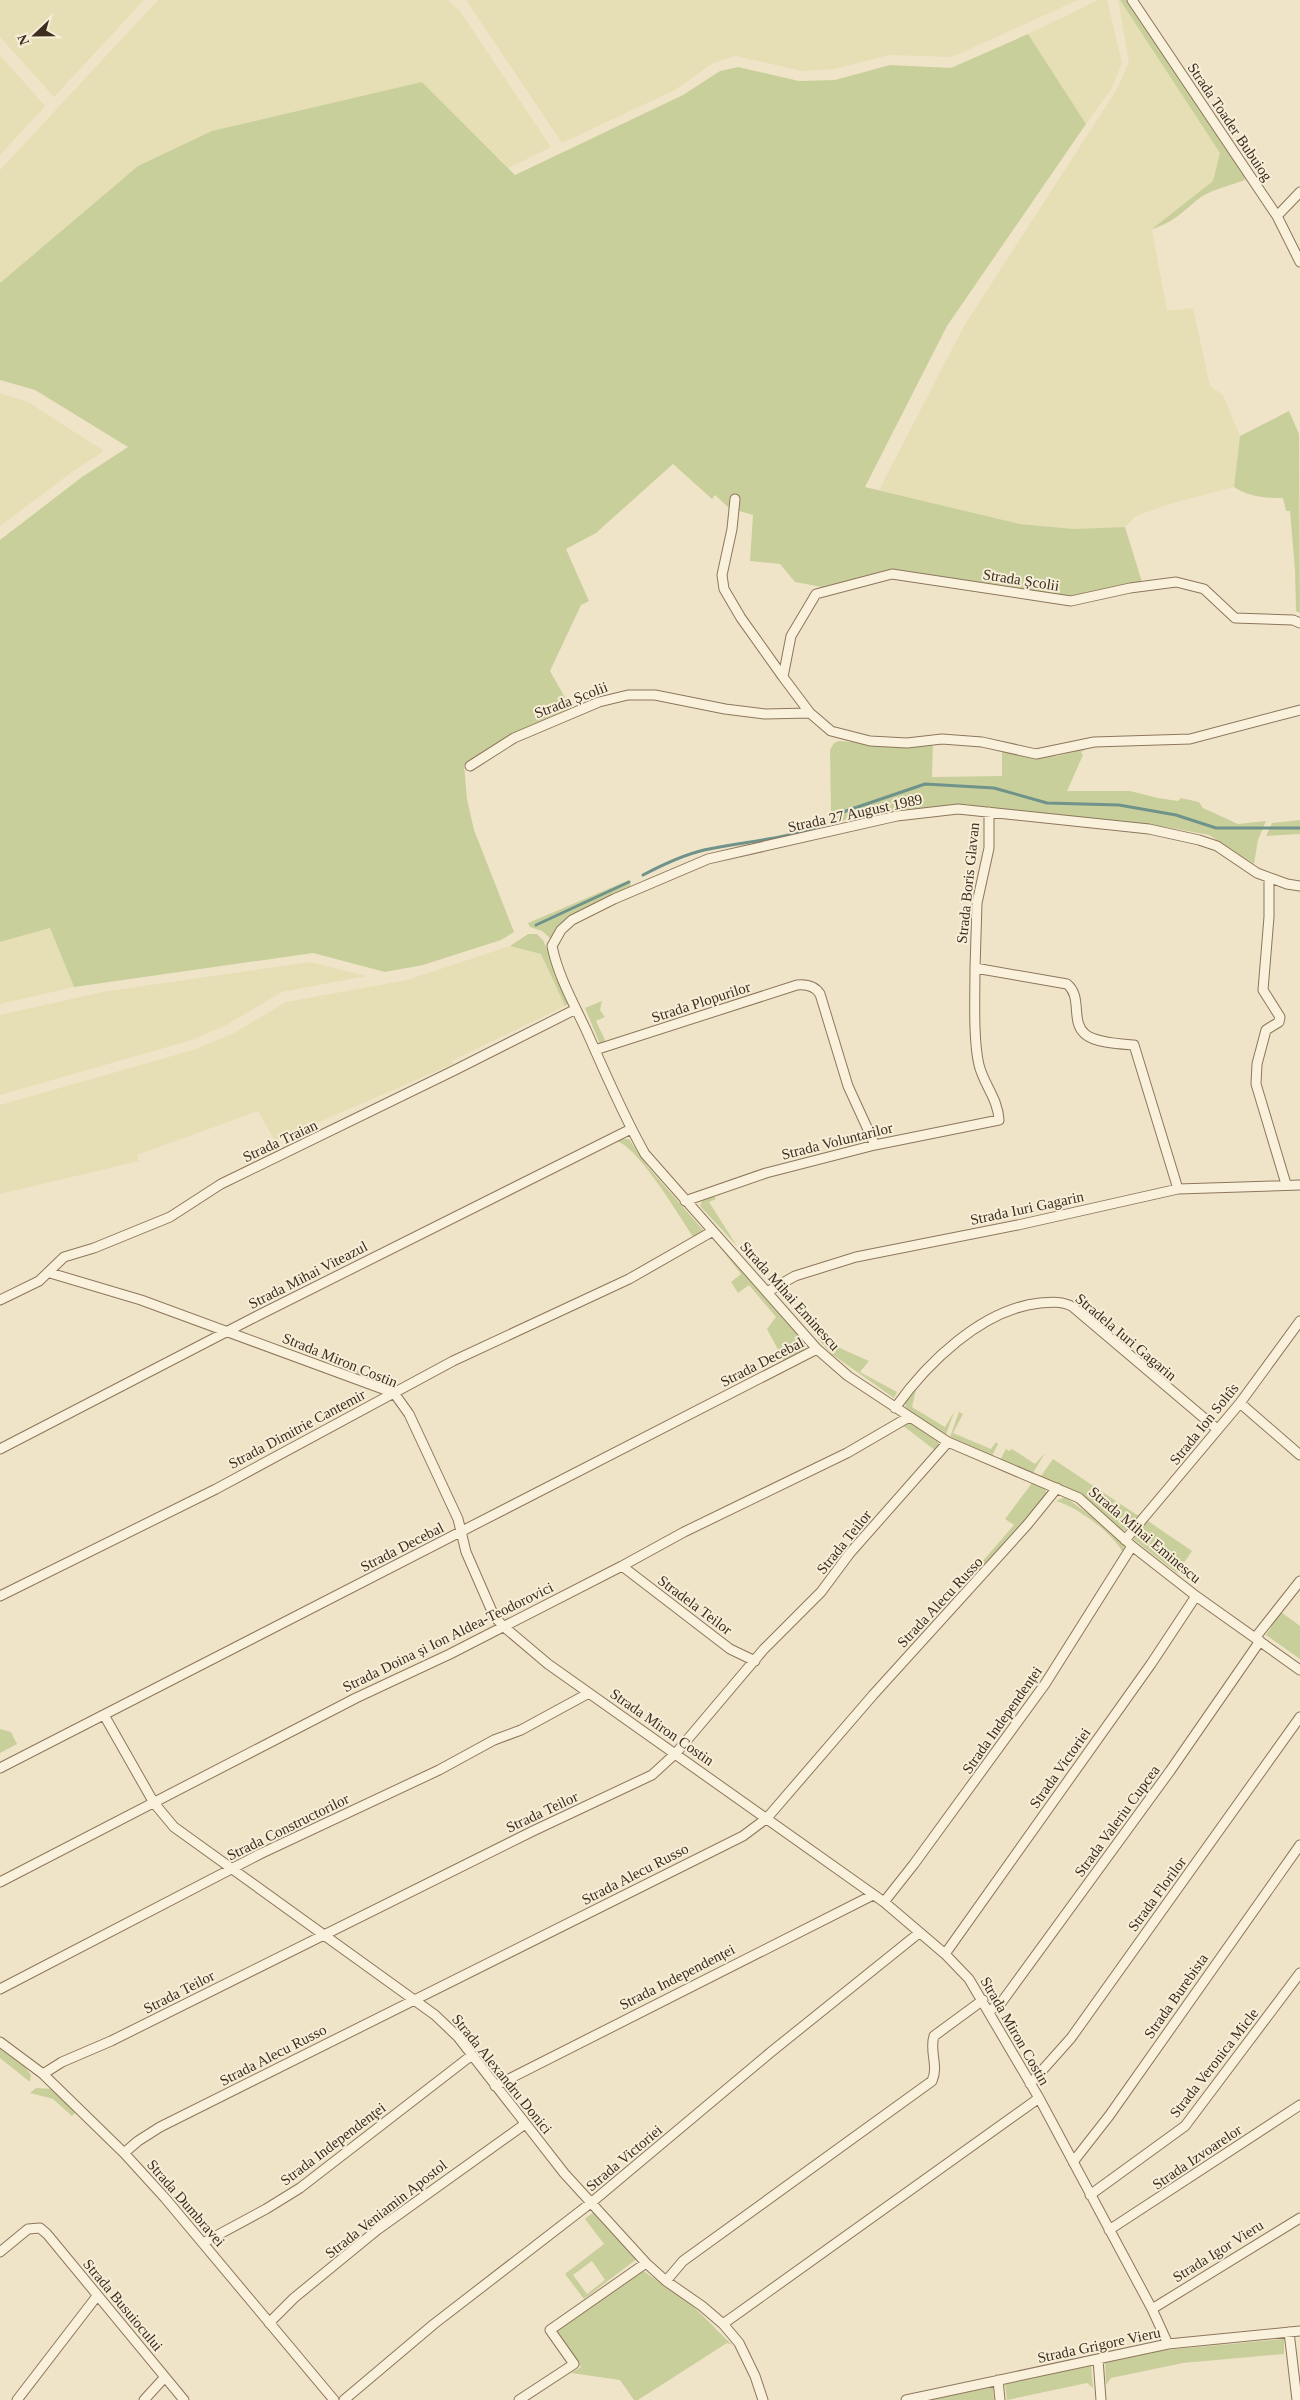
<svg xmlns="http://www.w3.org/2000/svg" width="1300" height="2400" viewBox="0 0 1300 2400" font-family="Georgia,serif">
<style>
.farmland{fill:#e6deb5}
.green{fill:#c9cf9b;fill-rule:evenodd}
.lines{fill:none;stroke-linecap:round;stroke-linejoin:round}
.stream{stroke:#6f938a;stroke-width:3}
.street-casing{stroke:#8d765c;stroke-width:11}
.street{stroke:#faf1dc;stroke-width:9}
.labels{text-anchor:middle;stroke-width:4;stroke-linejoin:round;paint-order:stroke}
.street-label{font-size:15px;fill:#3d2e20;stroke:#f7eed8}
</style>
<rect width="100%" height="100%" fill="#f0e4c8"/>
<!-- farmland -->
<path class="farmland" d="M0,0H144L54,97L0,37Z
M158,0H448L460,11L551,147L509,168L422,82L138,166L0,283V170Z
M466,0H1078L952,57L889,55L835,69L802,71L735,56L713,63L675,90L562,143Z
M1098,0H1107L1122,63L1112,88L1086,124L1028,34Z
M1118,0H1120L1220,153L1213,181L1152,230L1167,311L1193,308L1210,386L1223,395L1240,436L1234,487L1169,504L1136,516L1125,527L1074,529L1020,524L879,490L964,326L1117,89L1129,62Z
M0,55L45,106L0,155Z
M0,393L28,402L104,451L75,470L0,526Z
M50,928L74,987L0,1004V942Z
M510,946L541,954L565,1006L451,1061L453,1064L275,1141L258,1111L137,1155L139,1161L0,1194V1105L193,1050L234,1033L286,1002L407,980Z
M310,962L366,976L282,992L228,1024L192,1040L0,1095V1015L102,992Z"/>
<!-- green -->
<path class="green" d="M1120,0H1127L1244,174L1245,180C1232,185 1213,189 1201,197C1183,211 1175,222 1152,229L1213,181L1220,153Z
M1028,34L1086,124L947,326L865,487L1020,524L1074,529L1125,527L1142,582L1084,597L1064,596L894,569L827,588L795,582L780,564L750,561L753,515L729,508L715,495L712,499L673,464L596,533L566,549L589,601L581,605L550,671L571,708L511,734L464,765L467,799L474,830L514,932L501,940L423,965L385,972L313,953L74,987L50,928L0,942V540L82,477L128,447L35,390L0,380V283L138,166L212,131L422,82L515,175L683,95L720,71L738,67L799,81L835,80L890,65L951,68Z
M1289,411L1299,434L1300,613L1296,611L1295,570L1290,511H1286L1283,498C1266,498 1249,497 1234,487L1240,436Z
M839,741L907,746L933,743L932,777L1002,776V750L1038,757L1057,756L1088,748L1081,752L1083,755L1067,791H1130L1158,798L1178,801L1181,798L1199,802L1203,808L1238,824L1266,821L1258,840L1254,864L1209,835L1166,827L1068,818L963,804L901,810L840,821L831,812L830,750L834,743Z
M1300,820V834L1266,836L1272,823Z
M629,880L631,887L564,922L551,939L542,931L530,927L528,923Z
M528,934H537L543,940L558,974L555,976L568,1004L565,1006L541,954L510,946Z
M602,1001L600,1010L605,1017L596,1021L606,1042L600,1044L585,1008Z
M620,1139H629L648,1167L703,1230L702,1233L694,1238C679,1216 638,1146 616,1141Z
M714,1195L716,1199L709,1202L737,1246L700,1206L702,1201Z
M715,1241L806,1345L804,1350L784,1361L767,1329L776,1317L749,1285L738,1293L731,1282L741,1274Z
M823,1338L842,1349L869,1361L860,1372L897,1392L894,1398L833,1355L818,1339Z
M323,1358L383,1380L377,1383L315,1362Z
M923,1375L916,1390L912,1407L945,1427L954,1412L946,1435L906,1409C902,1398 917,1383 923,1375Z
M959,1412L963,1414L953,1433L991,1449L996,1442L998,1444L992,1456L950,1437Z
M906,1423H910L938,1442L940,1446L936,1451L902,1425Z
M1006,1449L1009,1451L1012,1449L1035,1464L1045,1453L1033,1473L1000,1460Z
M1053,1459L1137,1515L1144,1514L1123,1532C1099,1506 1075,1489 1041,1476Z
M1032,1483L1045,1488L1047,1497L979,1573L975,1570L1014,1525L1005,1519Z
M1065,1497L1101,1523L1124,1545L1123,1553C1114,1534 1076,1506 1056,1501Z
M1148,1521L1192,1551L1177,1573L1133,1539Z
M1281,1612L1300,1626V1659L1266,1635Z
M0,1729L11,1732L17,1744L0,1753Z
M0,2048L25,2067L31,2075L30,2082L0,2058Z
M36,2088L53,2089L76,2112L72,2116L53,2099L30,2093Z
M595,2211L638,2258L584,2299L565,2274L604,2244L585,2219ZM592,2261L605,2280L587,2294L573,2275Z
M642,2270L691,2304L732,2345L727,2343L638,2400H634L620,2380L571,2373L581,2367L554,2331Z
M1284,2339V2354L1183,2363L1111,2378L1106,2385L1105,2361L1166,2350Z
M1091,2365L1093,2388L1087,2383L1007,2400L1005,2384Z
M993,2387L994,2400H933V2399Z"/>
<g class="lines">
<!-- stream -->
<path class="stream" d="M840,813L925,784L994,788L1047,803L1119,805L1176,815L1216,828H1300
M643,875C662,865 683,855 704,850C744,841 788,840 826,823
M536,925L629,882"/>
<!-- street casing -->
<g class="street-casing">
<path id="street" d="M1132,0L1277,216L1300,262
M1277,216L1300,192
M735,499L732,529L722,575L724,589L741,618L783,677L810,713L831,731L870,741L907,743L942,739L982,742L1036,754L1094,742L1190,739L1300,710
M783,677L791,636L816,594L892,574L1071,601L1130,588L1176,582L1204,589L1235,618L1293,620L1300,623
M470,766L514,738L599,702L628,695H655L725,709L765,714L810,713
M989,812V848L977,903L975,968L1067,984C1083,997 1070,1021 1085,1034C1095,1043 1121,1044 1134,1045L1178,1189
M1269,878V917L1263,990L1280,1017L1279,1022L1266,1030L1257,1064L1256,1084L1286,1184
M1300,886L1287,884L1257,873L1217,846L1199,840L1149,829L958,809L897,816L708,859L614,899L572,920L561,930L552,946C558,976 574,1004 587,1032C605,1073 623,1115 645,1154L817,1349L848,1376L948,1442L1079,1498L1132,1546L1196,1596L1300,1670
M595,1050L797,985C807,984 815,986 820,994L848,1086L875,1145
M685,1201L766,1173L875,1145L999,1120C998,1099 984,1085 979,1065C973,1040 975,995 975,968
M50,1273L141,1300L394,1393L409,1414L458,1519L466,1552L494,1616L503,1626L548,1664L884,1902L945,1954L969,1979L1039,2098L1152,2309L1168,2344
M767,1292L795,1276L856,1257L1018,1225L1178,1189L1300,1185
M0,1300L39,1281L64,1257L94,1248L170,1217L221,1184L455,1070L576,1009
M1240,1403L1300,1455
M895,1408C927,1363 982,1309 1040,1303C1051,1302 1063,1301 1073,1307L1217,1429
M0,1449L259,1315L631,1129
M1125,1540L1240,1403L1300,1321
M622,1566L730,1649L755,1661
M0,1596L216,1489L453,1361L629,1279L713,1231
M1255,1638L1300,1581
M104,1715L154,1803L174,1827L435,2015L458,2037L564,2173L646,2263L666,2281L702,2306L723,2324L739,2343L755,2376L763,2400
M0,1768L817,1349
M0,1882L356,1698L450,1654L622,1566L684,1532L847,1453L909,1417
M884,1902L914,1864L1045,1684L1132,1546
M945,1954L1151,1664L1196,1596
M0,1989L260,1854L439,1770L494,1740L521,1730L589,1693
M989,2011L1001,2003L1170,1771L1260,1641
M0,2042L43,2074L124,2153L165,2198L334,2400
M43,2074L62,2062L111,2041L533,1831L652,1775L676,1753L764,1649L821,1592L850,1553L948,1442
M1030,2084L1071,2038L1300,1717
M495,2086L873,1895
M124,2153L138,2141L160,2127L743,1836L767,1818L873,1695L1027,1525L1057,1488
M1073,2162L1109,2116L1300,1845
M1090,2195L1185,2126L1300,1973
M1109,2230L1300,2105
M203,2243L266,2209L300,2188L472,2055
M0,2252L28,2229L40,2228L47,2234L184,2400
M666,2281L683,2261L932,2081C939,2066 929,2051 934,2036L983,2000
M1152,2309L1300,2218
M269,2323L294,2298L377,2230L525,2124
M723,2324L1039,2098
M1289,2332L1297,2400
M1098,2359L1101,2400
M998,2380L1000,2400
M17,2400L97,2296
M144,2400L165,2377
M344,2400L434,2324L592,2202L771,2052L919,1933
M519,2400L574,2364L550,2330L646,2263
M906,2400L1168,2344L1300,2331"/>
</g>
<!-- street -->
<use href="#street" class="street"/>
</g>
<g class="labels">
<!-- street labels -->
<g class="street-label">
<text transform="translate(1230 122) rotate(56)" y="5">Strada Toader Bubuiog</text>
<text transform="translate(1021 580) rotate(9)" y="5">Strada Școlii</text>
<text transform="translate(571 700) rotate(-21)" y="5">Strada Școlii</text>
<text transform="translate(855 813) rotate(-12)" y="5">Strada 27 August 1989</text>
<text transform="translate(968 883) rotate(-84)" y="5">Strada Boris Glavan</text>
<text transform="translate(701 1002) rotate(-18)" y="5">Strada Plopurilor</text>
<text transform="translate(280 1141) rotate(-25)" y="5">Strada Traian</text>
<text transform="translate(837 1141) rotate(-14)" y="5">Strada Voluntarilor</text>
<text transform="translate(1027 1208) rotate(-12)" y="5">Strada Iuri Gagarin</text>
<text transform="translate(308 1275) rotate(-27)" y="5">Strada Mihai Viteazul</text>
<text transform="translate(790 1296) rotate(48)" y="5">Strada Mihai Eminescu</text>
<text transform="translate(1126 1337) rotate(40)" y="5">Stradela Iuri Gagarin</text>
<text transform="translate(340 1360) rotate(22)" y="5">Strada Miron Costin</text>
<text transform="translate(762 1362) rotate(-27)" y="5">Strada Decebal</text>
<text transform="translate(1204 1424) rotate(-51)" y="5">Strada Ion Soltîs</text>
<text transform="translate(297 1429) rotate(-28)" y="5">Strada Dimitrie Cantemir</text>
<text transform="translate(1145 1535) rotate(40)" y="5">Strada Mihai Eminescu</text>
<text transform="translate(844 1542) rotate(-51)" y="5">Strada Teilor</text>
<text transform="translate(402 1547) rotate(-27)" y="5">Strada Decebal</text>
<text transform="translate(940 1602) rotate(-47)" y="5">Strada Alecu Russo</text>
<text transform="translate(695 1605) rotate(37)" y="5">Stradela Teilor</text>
<text transform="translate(448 1637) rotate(-26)" y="5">Strada Doina și Ion Aldea-Teodorovici</text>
<text transform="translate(1002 1720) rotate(-55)" y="5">Strada Independenței</text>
<text transform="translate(662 1727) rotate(35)" y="5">Strada Miron Costin</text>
<text transform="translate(1060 1768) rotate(-55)" y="5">Strada Victoriei</text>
<text transform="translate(542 1812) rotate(-25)" y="5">Strada Teilor</text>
<text transform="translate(1117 1821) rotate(-54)" y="5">Strada Valeriu Cupcea</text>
<text transform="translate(288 1827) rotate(-26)" y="5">Strada Constructorilor</text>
<text transform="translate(635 1874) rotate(-27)" y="5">Strada Alecu Russo</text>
<text transform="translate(1157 1894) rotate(-54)" y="5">Strada Florilor</text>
<text transform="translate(677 1977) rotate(-27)" y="5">Strada Independenței</text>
<text transform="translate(179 1992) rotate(-27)" y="5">Strada Teilor</text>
<text transform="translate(1176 1996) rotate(-55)" y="5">Strada Burebista</text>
<text transform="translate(1015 2031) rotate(60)" y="5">Strada Miron Costin</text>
<text transform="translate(273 2055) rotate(-27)" y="5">Strada Alecu Russo</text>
<text transform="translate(1214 2063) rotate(-52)" y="5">Strada Veronica Micle</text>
<text transform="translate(502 2074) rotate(51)" y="5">Strada Alexandru Donici</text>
<text transform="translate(333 2144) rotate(-37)" y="5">Strada Independenţei</text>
<text transform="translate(1197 2157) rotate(-34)" y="5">Strada Izvoarelor</text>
<text transform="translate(624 2158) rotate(-40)" y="5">Strada Victoriei</text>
<text transform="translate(186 2203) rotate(49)" y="5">Strada Dumbravei</text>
<text transform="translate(386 2209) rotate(-38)" y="5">Strada Veniamin Apostol</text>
<text transform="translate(1218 2251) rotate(-32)" y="5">Strada Igor Vieru</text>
<text transform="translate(123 2305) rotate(50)" y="5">Strada Busuiocului</text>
<text transform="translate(1099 2345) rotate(-12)" y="5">Strada Grigore Vieru</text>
</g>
</g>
<!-- north arrow -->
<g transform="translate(35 35) rotate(248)" stroke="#f7eed8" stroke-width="4" paint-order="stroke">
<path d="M0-4L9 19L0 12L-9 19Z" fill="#3d2e20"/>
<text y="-8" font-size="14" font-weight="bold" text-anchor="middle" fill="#3d2e20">N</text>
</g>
</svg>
